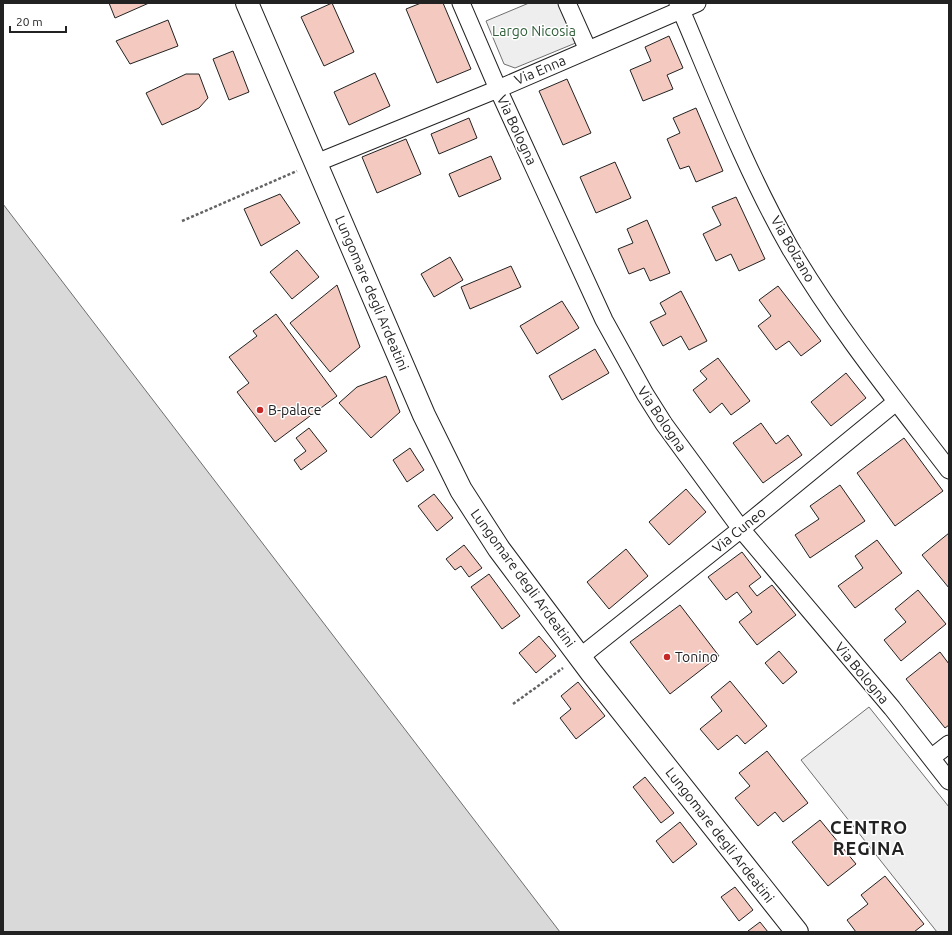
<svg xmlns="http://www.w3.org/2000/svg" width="952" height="935" viewBox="0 0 952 935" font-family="Ubuntu,sans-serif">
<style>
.green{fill:#eee;stroke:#6f6f6f}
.water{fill:#d9d9d9;stroke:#6f6f6f}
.building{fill:#f3c9c0;stroke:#222}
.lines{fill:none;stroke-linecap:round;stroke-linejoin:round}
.minor-casing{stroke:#222;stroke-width:19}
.secondary-casing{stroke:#222;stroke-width:24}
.path{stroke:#646464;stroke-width:2.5;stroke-dasharray:3 2;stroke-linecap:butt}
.minor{stroke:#fff;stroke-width:17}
.secondary{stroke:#fff;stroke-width:22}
.poi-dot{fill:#c62828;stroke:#fff;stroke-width:1.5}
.labels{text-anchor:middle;stroke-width:3;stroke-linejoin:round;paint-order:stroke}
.park-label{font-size:14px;fill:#2f5e38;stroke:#fff}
.street-label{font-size:14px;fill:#222;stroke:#fff}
.poi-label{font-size:14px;fill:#222;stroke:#fff;text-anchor:start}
.district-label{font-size:18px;font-weight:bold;letter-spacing:1px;fill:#222;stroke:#fff}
</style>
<rect width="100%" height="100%" fill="#fff"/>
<!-- green -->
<path class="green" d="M529,3H561L578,42L515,68L504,64L486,21Z
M869,707L949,807V932H937L801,760Z"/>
<!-- water -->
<path class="water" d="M3,204L560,932H3Z"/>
<!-- building -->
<path class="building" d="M109,3H149L115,18Z
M332,3L354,52L324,66L301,17Z
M421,3H443L471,69L437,83L406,9Z
M168,20L178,46L130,64L116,41Z
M669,36L683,68L667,75L673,89L643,101L630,70L651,61L645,47Z
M233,51L249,92L229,100L213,59Z
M375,73L390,106L349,125L334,92Z
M186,74H199L208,98L199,108L162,125L146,93Z
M567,79L591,133L563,145L539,91Z
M696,108L723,171L696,182L689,166L680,169L667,139L680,133L673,118Z
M469,118L477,138L439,154L431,134Z
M406,139L421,174L377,193L362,157Z
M491,156L501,179L459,197L449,174Z
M615,162L631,198L596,213L580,177Z
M280,194L300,223L261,246L244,209Z
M736,197L765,259L739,271L731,254L716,261L703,234L721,225L712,207Z
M647,220L670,273L650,281L644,268L629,274L618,249L633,243L627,229Z
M297,250L319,277L292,299L270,272Z
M450,257L463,280L434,297L421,274Z
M511,266L521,287L470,309L461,287Z
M337,285L360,347L330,372L290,323Z
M778,286L821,341L801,356L789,341L776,350L758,326L771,316L759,300Z
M681,291L707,341L689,350L681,336L663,346L650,322L666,314L660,303Z
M562,301L579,328L537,354L520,326Z
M276,314L337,396L275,442L237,392L249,383L229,357L257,336L253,331Z
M595,349L609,373L562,400L549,376Z
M718,358L750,401L731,415L722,403L710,413L693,390L707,379L700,371Z
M846,373L866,398L831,426L811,402Z
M386,376L400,412L371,438L339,403L357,387Z
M761,423L776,444L788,435L802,455L763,483L733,443Z
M309,428L327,451L301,470L294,460L306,451L296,438Z
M904,438L943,491L895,526L857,473Z
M410,448L424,470L407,482L393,460Z
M840,485L865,521L810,558L795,535L819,519L810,506Z
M686,489L706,512L669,545L649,522Z
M434,494L453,518L437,531L418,506Z
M949,533V588L922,555Z
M877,540L902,573L855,608L838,586L863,568L855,556Z
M464,545L482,568L469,577L461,566L455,570L446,559Z
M626,549L648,576L609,609L587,582Z
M742,552L761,577L749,586L757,596L772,585L796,615L757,645L739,622L752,612L737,592L726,600L708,577Z
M489,574L520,616L502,629L471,587Z
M918,590L946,624L901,661L884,640L906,622L895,609Z
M680,605L719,656L670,694L630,642Z
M539,636L556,656L536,673L519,653Z
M779,651L797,672L783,684L765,663Z
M940,652L949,664V725L945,728L906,679Z
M730,681L767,726L745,744L737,735L718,750L700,729L722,711L711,697Z
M578,682L605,716L576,739L560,718L571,709L561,696Z
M767,751L808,803L783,822L775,812L758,826L735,798L750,786L739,773Z
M645,777L674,813L661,823L633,787Z
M820,820L856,864L828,886L792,842Z
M680,822L697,844L673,863L656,841Z
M885,876L924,924L914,932H856L847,920L868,904L861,895Z
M735,887L753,910L739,921L721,897Z
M760,922L768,932H749L748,931Z"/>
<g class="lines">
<!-- minor casing -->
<g class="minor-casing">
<path id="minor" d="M461,3L498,89L604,320L645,394L664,424L741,529L892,708L949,781
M567,3L588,50
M678,3C713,85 746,171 790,248C836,326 894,398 949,470
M316,163L498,89L697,3
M580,657L741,529L896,402
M931,758L949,744"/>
</g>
<!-- secondary casing -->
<g class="secondary-casing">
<path id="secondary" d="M247,3L424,415L461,490L499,549L591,672L797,932"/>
</g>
<!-- path -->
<path class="path" d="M182,221L297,171
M513,704L563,668"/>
<!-- minor -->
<use href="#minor" class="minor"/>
<!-- secondary -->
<use href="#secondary" class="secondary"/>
</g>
<!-- markers -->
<g class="poi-dot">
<circle cx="260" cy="410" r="4"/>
<circle cx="667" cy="657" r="4"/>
</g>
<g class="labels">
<!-- park labels -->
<g class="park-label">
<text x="534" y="36">Largo Nicosia</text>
</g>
<!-- street labels -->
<g class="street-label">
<text transform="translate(540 70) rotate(-23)" y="5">Via Enna</text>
<text transform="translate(517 130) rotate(65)" y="5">Via Bologna</text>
<text transform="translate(793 249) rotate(60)" y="5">Via Bolzano</text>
<text transform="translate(372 293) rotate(67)" y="5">Lungomare degli Ardeatini</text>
<text transform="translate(662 419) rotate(56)" y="5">Via Bologna</text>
<text transform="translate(739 530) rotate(-39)" y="5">Via Cuneo</text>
<text transform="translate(523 578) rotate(54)" y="5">Lungomare degli Ardeatini</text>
<text transform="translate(862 673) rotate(50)" y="5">Via Bologna</text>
<text transform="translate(720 835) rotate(52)" y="5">Lungomare degli Ardeatini</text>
</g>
<!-- poi labels -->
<g class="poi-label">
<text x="268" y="415">B-palace</text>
<text x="675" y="662">Tonino</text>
</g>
<!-- district labels -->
<g class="district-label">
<text x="869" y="834">CENTRO<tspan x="869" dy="21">REGINA</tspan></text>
</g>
</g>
<!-- border -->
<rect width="952" height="935" fill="none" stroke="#222222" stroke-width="8"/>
<!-- scale -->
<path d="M10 26v6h56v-6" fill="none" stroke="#222222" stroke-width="2"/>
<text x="16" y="26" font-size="12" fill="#222222" stroke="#ffffff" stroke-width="3" paint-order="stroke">20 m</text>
</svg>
